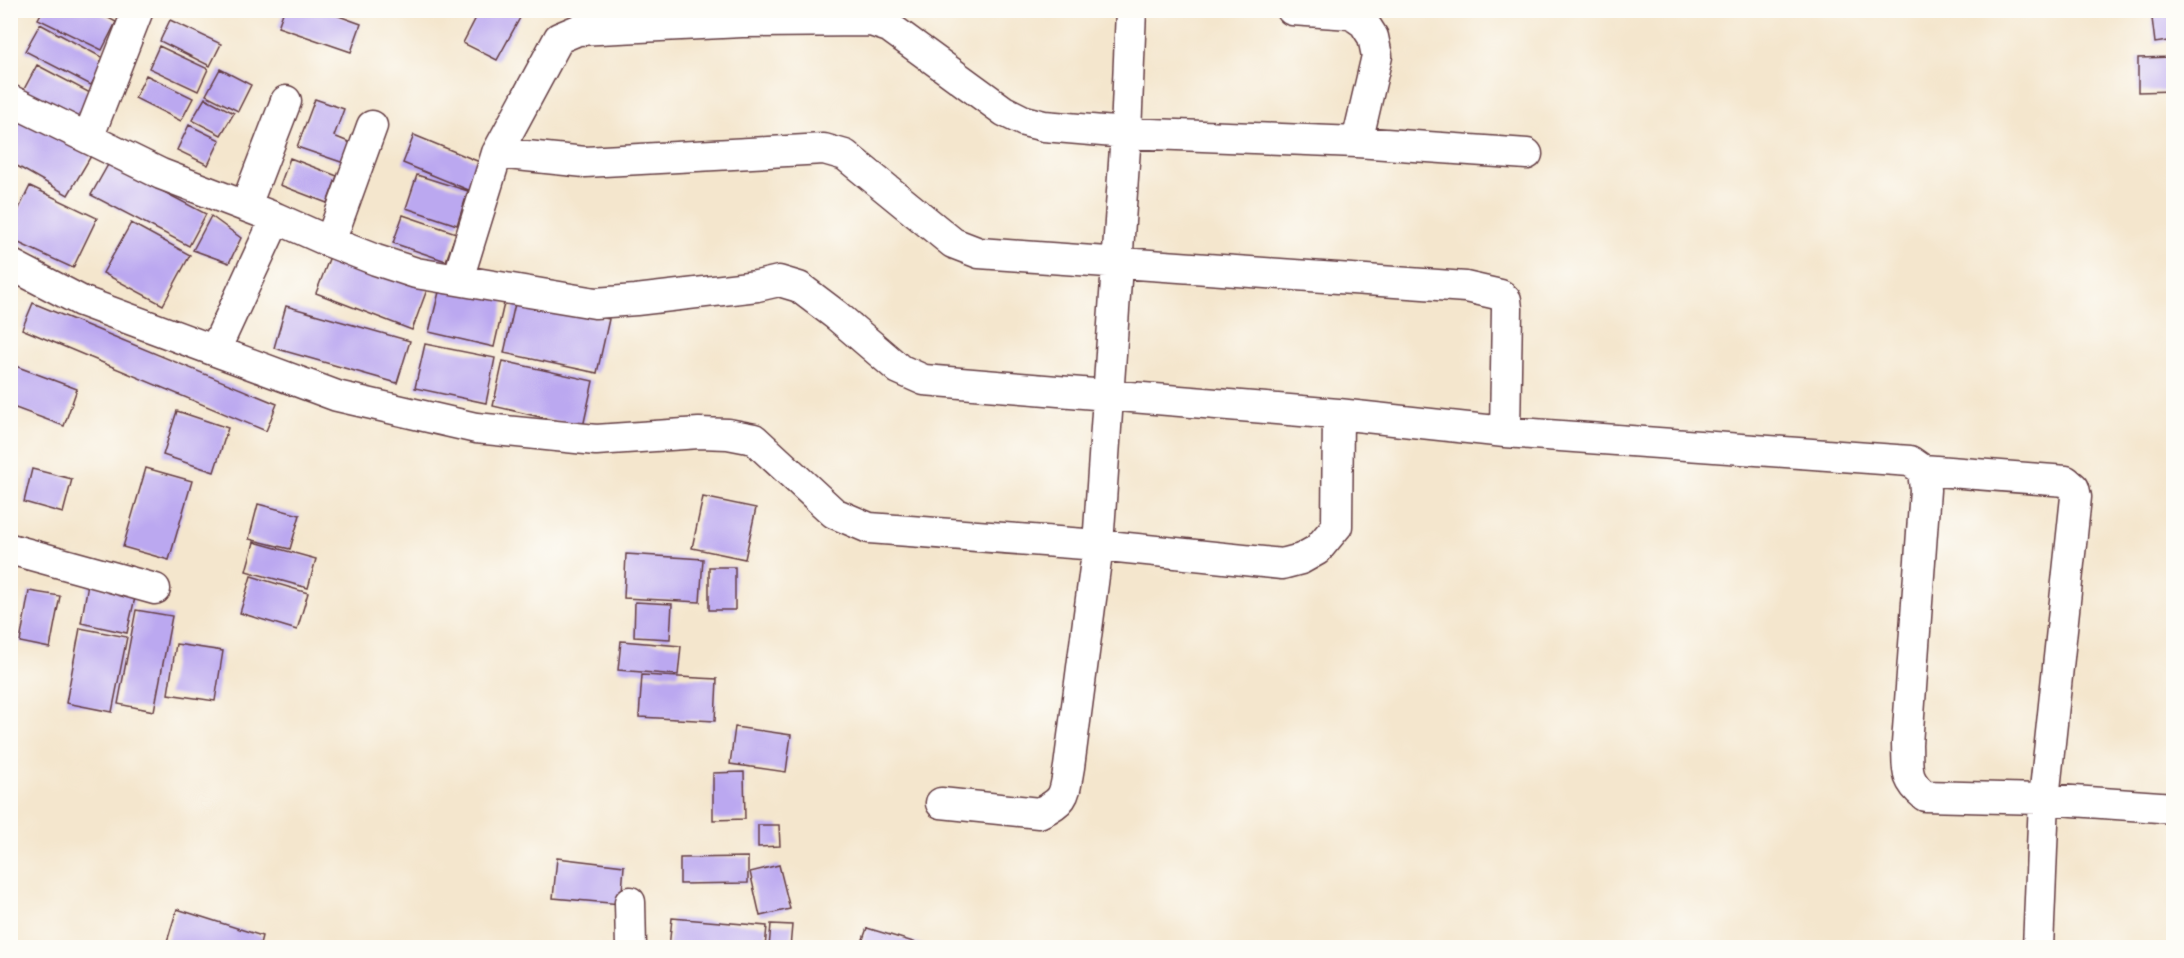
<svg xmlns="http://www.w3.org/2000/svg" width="2184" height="958" viewBox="0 0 2184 958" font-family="'Comic Neue',sans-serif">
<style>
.building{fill:#bba8f0}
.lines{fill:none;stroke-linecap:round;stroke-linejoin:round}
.street-casing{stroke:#643d43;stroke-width:33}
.street{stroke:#fff;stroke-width:30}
</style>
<rect width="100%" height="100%" fill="#fdfcf7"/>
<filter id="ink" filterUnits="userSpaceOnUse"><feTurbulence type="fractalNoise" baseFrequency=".0167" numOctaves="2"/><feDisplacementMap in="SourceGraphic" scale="12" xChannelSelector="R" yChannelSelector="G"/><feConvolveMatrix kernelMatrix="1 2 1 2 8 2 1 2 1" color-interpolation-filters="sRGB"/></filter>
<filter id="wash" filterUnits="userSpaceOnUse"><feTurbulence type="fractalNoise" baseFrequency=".008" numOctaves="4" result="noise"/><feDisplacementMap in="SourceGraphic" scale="24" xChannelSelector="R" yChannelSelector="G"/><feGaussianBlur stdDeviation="1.35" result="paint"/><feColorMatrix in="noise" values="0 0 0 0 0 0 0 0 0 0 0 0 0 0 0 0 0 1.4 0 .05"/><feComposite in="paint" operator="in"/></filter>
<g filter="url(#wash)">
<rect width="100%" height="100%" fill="#f4e6cd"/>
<g id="blocks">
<!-- building -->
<path class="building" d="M43,10H94L116,22L102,50L38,19Z
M284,10H322L361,24L351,52L278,27Z
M480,10H511L521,16L497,60L463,43Z
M2151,10H2174V40L2155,43Z
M170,20L221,44L210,66L160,41Z
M40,24L105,59L91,85L25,51Z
M159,46L208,69L198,91L149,68Z
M2174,57V91L2138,92V58Z
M37,65L94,95L80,123L22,93Z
M220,69L251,85L238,111L206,95Z
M146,75L193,98L181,121L135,98Z
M205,98L234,113L221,135L192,120Z
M315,99L344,109L334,136L351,143L344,163L297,147Z
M14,111L91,156L68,195L10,162V117Z
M189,125L220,140L208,165L177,150Z
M414,135L482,163L471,191L403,163Z
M290,158L337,176L327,203L280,185Z
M109,163L206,214L189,246L91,195Z
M417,175L468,191L457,225L406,208Z
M30,186L97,218L73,268L10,239V227Z
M403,215L456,233L446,261L393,243Z
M211,216L241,238L229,263L193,250Z
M131,223L190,255L163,305L103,273Z
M332,251L428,287L412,330L316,293Z
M441,284L505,299L494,347L429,332Z
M516,299L609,319L597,373L504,353Z
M33,303L277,404L266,431L22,329Z
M286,306L410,341L397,383L274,348Z
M425,344L495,358L486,403L415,388Z
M503,361L593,381L583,427L493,406Z
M10,364L77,389L64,426L10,406Z
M177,411L228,428L214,472L163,455Z
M146,468L192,481L169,560L123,547Z
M32,469L72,479L63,513L24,502Z
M703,497L756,508L745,559L692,548Z
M258,504L300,515L290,549L249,539Z
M254,542L316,559L308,588L246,571Z
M626,554L703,559L700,602L624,598Z
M709,567H735V610H709Z
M251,576L308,593L297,630L240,613Z
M88,584L136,593L127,633L81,623Z
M29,591L60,596L50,648L20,642Z
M635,602L672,604L670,639L634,637Z
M136,610L172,616L154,711L118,704Z
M80,628L127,637L112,712L66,703Z
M621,641L681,646L678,675L618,670Z
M176,644L223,651L215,701L168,694Z
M642,675L717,679L715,721L639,717Z
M735,727L791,735L786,772L730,764Z
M744,772L745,819L713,820V773Z
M758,825H779L780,846L758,847Z
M748,857V883L680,884V858Z
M557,858L624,866L621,904L553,898Z
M779,865L790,909L760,916L750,872Z
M177,909L262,936L259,948H165Z
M672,918L767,926L765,948H669Z
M771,924L792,925L790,948H769Z
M867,928L930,947V948H860Z"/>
</g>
</g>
<g filter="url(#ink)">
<use href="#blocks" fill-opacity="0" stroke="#643d43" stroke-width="1.5"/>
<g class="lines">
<!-- street casing -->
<g class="street-casing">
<path id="street" d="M1292,10L1351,14L1364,23L1373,37L1377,56L1357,142
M10,100L161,174L276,218L330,242L376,260L416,273L595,303L636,300L757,286L779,281L799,287L836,315L899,369L924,380L1338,414L1505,432L1910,461L1923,470L1925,490L1907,744C1908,769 1904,779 1925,796L2044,799L2174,808
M88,138L138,10
M497,153L585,162L824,149L845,155L953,243L979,253L1466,287L1501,295L1506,300L1507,309L1505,432
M246,205L286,101
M330,242L372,126
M10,264L81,301L337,396L476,428L596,440L699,433L728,434L754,439L834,513L869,528L1098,545L1282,564L1301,559L1317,550L1337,526L1338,414
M458,279L497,153L559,38L578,30L742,22L871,21L889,27L1004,111L1024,121L1044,126L1126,133L1357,142L1527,154
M215,350L276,218
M1923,470L2066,481L2074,488L2076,497L2044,799L2038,948
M10,549L155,589
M941,803L1039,813C1067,800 1064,794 1069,767L1098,545L1126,133L1131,10
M630,902L631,948"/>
</g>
<!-- street -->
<use href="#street" class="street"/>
</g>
</g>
<!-- margin -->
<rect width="2184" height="958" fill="none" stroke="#fdfcf7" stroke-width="36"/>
</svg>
